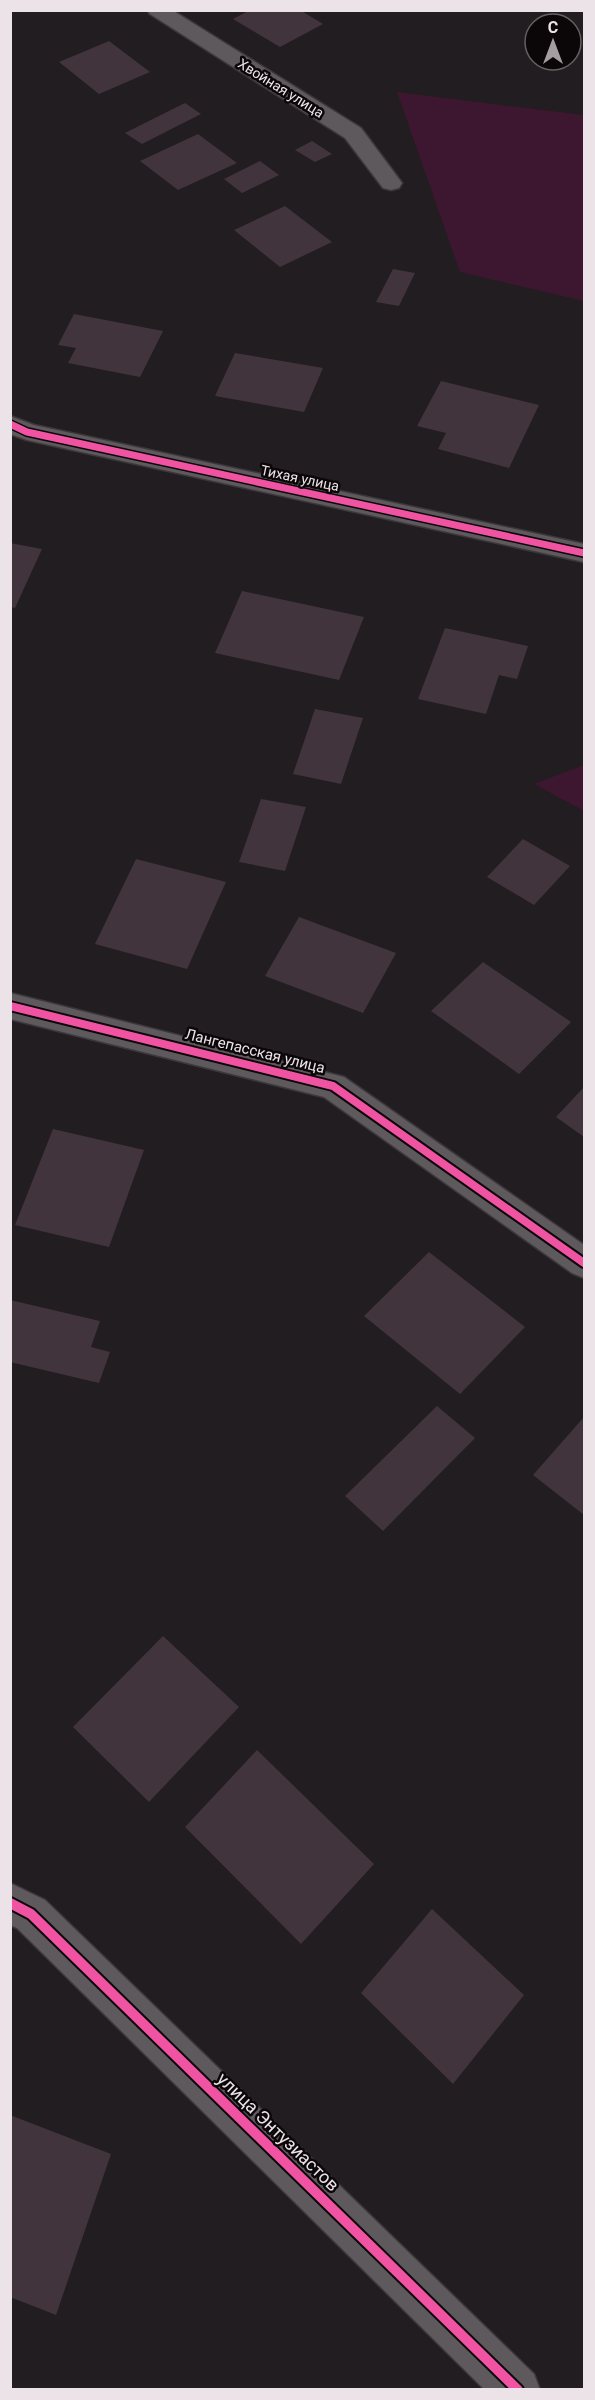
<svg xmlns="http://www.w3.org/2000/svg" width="595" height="2400" viewBox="0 0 595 2400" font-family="Roboto,sans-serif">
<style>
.green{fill:#3d1730}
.building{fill:#41343d}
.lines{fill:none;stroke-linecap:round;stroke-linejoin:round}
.minor-casing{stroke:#3c373a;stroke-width:3}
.minor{fill:#5e595c;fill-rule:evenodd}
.cycleway-far2-casing{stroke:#0b0709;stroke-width:10}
.cycleway-far1-casing{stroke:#0b0709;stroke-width:12}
.cycleway-casing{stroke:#0b0709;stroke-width:14}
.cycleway-far2{stroke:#f153a3;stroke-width:7}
.cycleway-far1{stroke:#f153a3;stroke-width:8}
.cycleway{stroke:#f153a3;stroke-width:10}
.labels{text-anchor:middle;stroke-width:5;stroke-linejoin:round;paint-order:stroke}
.far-street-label{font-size:14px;fill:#ebe3e7;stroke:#0b0709}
.street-label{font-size:15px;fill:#ebe3e7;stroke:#0b0709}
.near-street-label{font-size:18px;fill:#ebe3e7;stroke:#0b0709}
</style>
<rect width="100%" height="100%" fill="#221d20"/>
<!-- green -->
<path class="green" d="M397,92L584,115V301L460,272Z
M584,765V811L534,784Z"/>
<!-- building -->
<path class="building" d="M250,10H300L323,24L280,47L233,19Z
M109,41L150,72L99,94L59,62Z
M185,103L201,114L142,144L125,133Z
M198,134L237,163L178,190L140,161Z
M312,141L332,154L315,162L295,150Z
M260,161L279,175L242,193L224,179Z
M285,206L332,242L280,267L234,230Z
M393,269L415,273L399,306L376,302Z
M74,314L163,331L140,377L68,363L76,348L58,345Z
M235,353L323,368L304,412L215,396Z
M441,381L539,405L509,468L438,449L446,433L417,426Z
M10,543L42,549L15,608L10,607Z
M242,591L364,617L339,680L215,653Z
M445,628L528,646L517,679L499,675L486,714L418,699Z
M315,709L363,718L341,784L293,774Z
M261,799L306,807L285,871L239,862Z
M523,839L570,866L534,905L487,877Z
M136,859L226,882L187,969L95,944Z
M299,917L396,953L363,1013L265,976Z
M483,962L571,1022L519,1074L431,1011Z
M584,1087V1137L556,1117Z
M53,1129L144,1150L109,1247L15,1225Z
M429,1252L525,1327L460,1394L364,1316Z
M10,1300L100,1321L91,1347L110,1352L99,1383L10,1362Z
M437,1406L475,1438L383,1531L345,1496Z
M584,1417V1515L533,1475Z
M163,1636L239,1707L149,1802L73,1727Z
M257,1750L374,1864L301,1944L185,1827Z
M432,1909L524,1995L453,2084L361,1993Z
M10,2115L111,2154L56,2315L10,2297Z"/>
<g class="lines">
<!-- minor casing -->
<g class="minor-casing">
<path id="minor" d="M147,10H172L361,128L402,183L399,188L391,190L383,188L345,138L150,14Z
M10,416L34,425L584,544V562L27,440L10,434Z
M10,993L344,1077L584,1245V1278L572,1273L324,1097L10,1019Z
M10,1883L45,1900L534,2374L540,2390H485L17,1928L10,1925Z"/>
</g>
<!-- minor -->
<use href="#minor" class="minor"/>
<!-- cycleway-far2 casing -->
<g class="cycleway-far2-casing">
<path id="cycleway-far2" d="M10,424L27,432L584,553"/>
</g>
<!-- cycleway-far1 casing -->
<g class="cycleway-far1-casing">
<path id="cycleway-far1" d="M10,1006L333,1086L584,1263"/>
</g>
<!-- cycleway casing -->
<g class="cycleway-casing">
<path id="cycleway" d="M10,1903L31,1914L518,2390"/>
</g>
<!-- cycleway-far2 -->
<use href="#cycleway-far2" class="cycleway-far2"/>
<!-- cycleway-far1 -->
<use href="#cycleway-far1" class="cycleway-far1"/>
<!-- cycleway -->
<use href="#cycleway" class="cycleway"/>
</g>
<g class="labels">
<!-- far-street labels -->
<g class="far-street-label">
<text transform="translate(281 88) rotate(32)" y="5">Хвойная улица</text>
<text transform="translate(300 478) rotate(12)" y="5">Тихая улица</text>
</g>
<!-- street labels -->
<g class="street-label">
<text transform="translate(255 1051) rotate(14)" y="5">Лангепасская улица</text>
</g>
<!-- near-street labels -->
<g class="near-street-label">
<text transform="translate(278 2132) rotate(44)" y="6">улица Энтузиастов</text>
</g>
</g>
<!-- border -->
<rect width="595" height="2400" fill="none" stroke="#ebe3e7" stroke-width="24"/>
<!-- north arrow -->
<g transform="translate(553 42)"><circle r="28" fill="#0b0709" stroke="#655f62" stroke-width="1.5"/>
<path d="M0-4.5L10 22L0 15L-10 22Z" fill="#a59ea1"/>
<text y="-9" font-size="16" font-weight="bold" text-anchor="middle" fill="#ebe3e7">С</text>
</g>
</svg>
